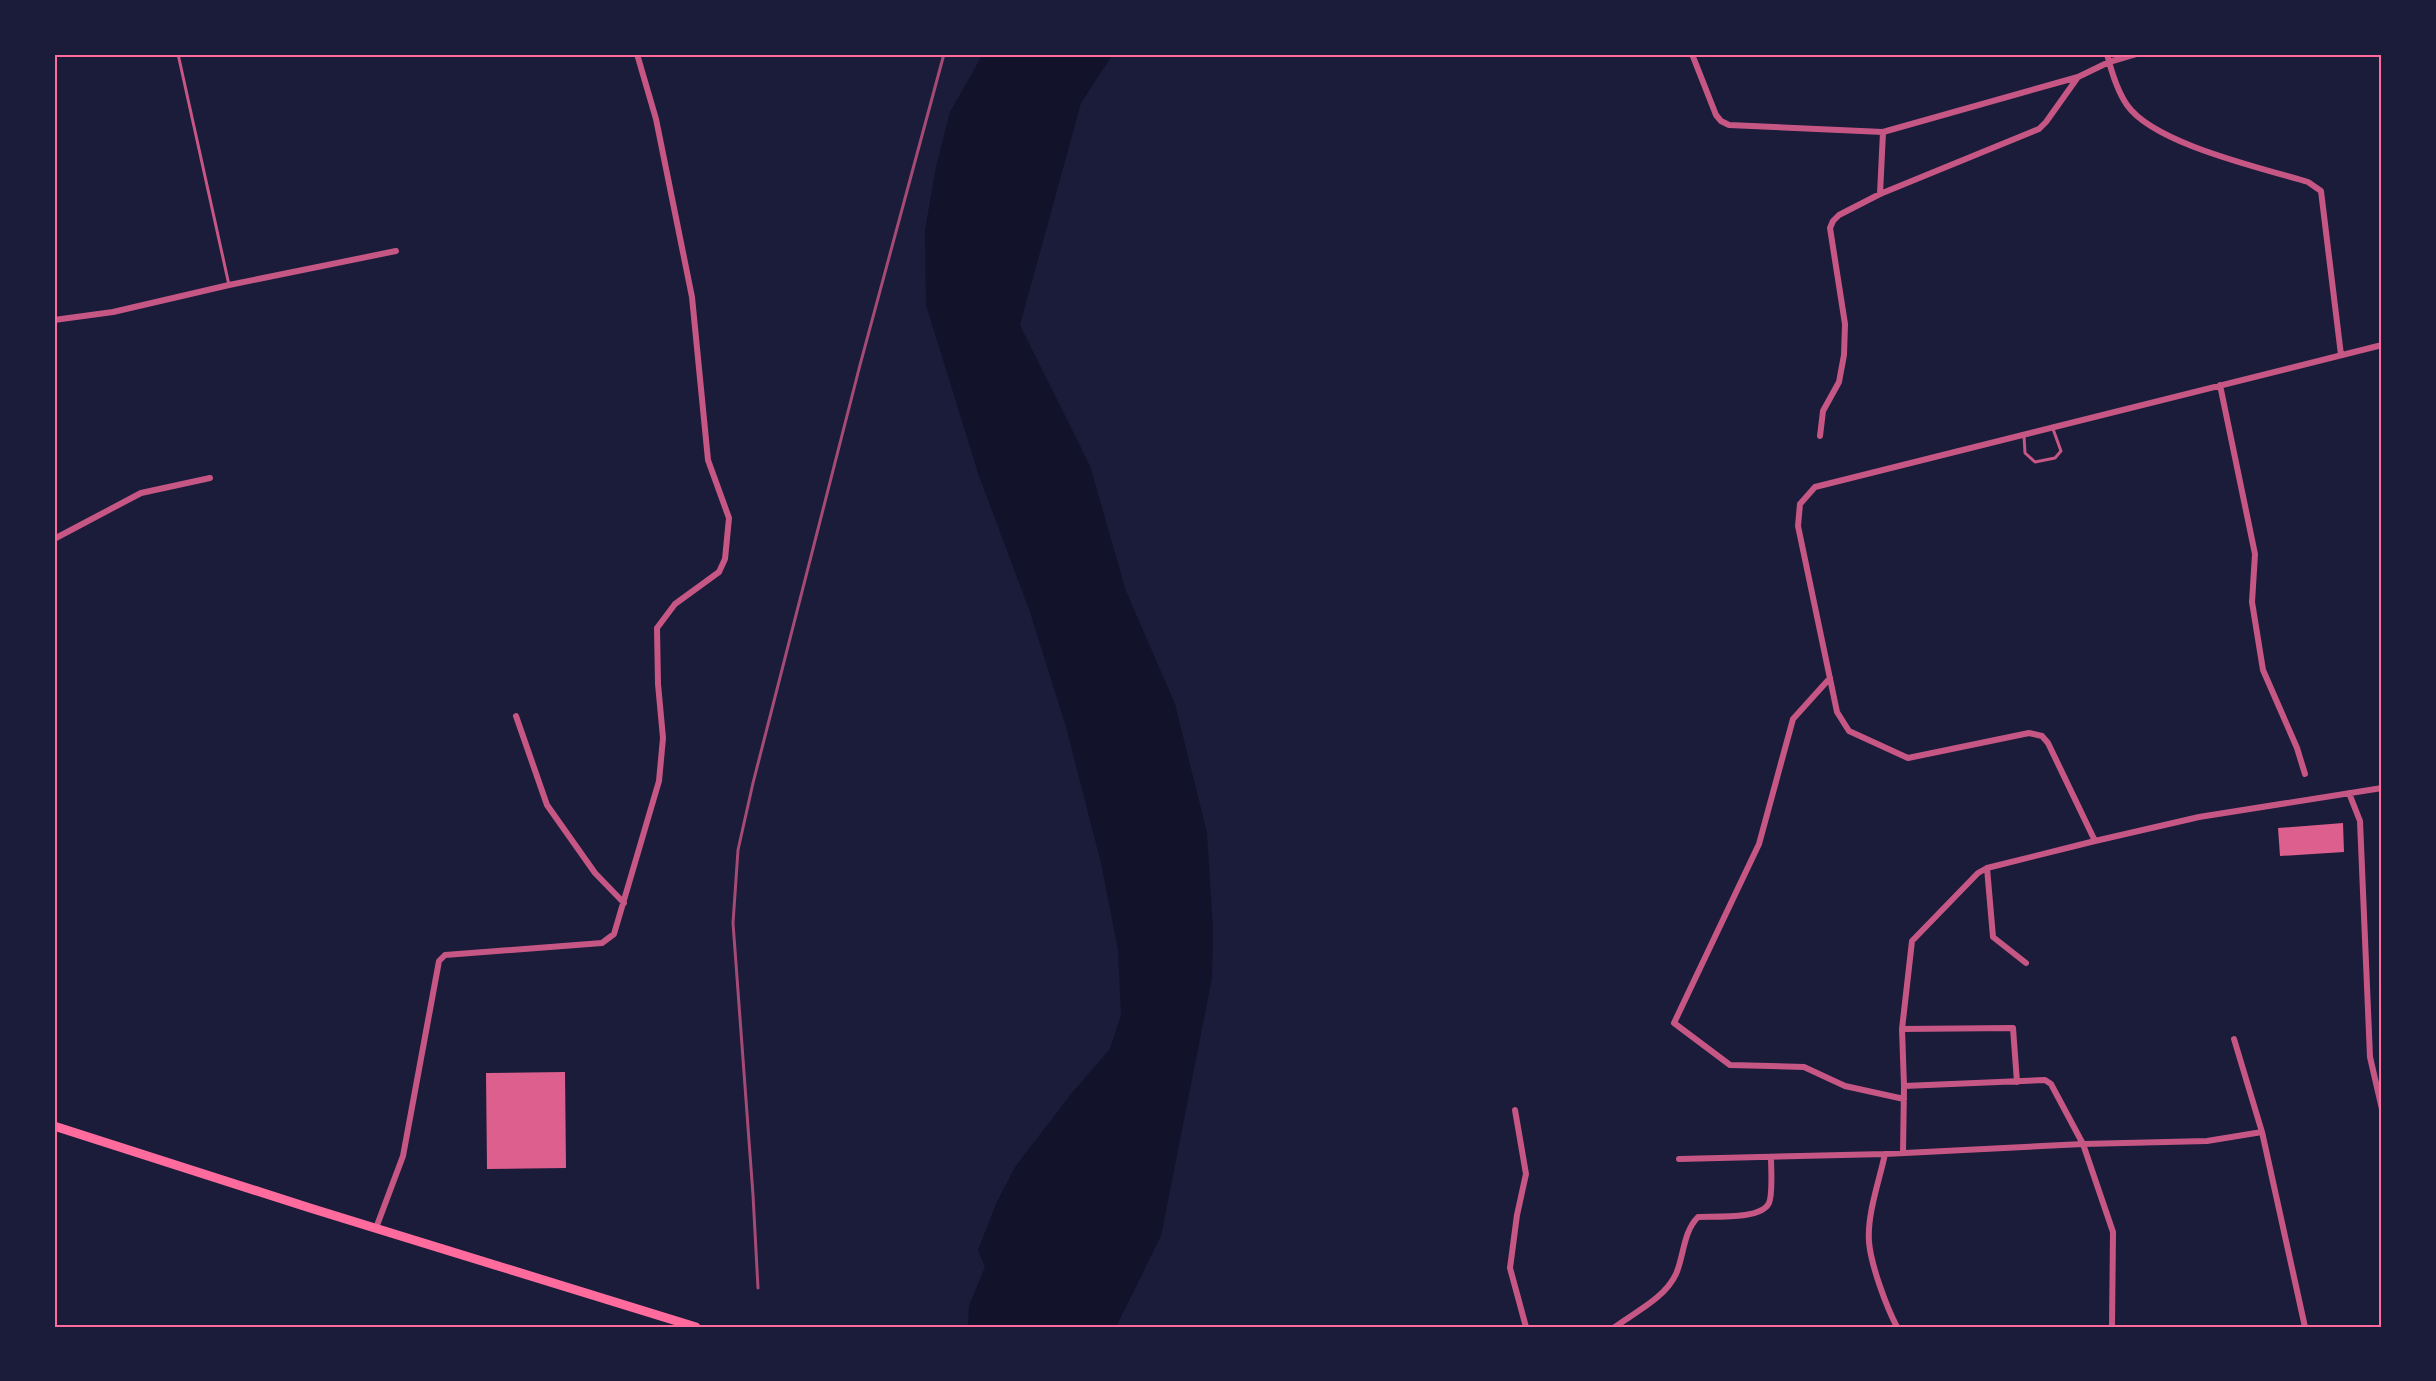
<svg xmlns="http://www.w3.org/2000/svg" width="2436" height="1381" viewBox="0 0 2436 1381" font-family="Manrope,sans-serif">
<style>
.water{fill:#12122b}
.building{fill:#dd5f8e}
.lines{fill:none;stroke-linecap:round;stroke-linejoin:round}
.service{stroke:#c65784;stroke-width:3}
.minor{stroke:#c65784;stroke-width:6}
.secondary{stroke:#ff6b9d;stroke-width:9}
.rail{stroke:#a44b75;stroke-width:3}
.neatline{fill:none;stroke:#ff6b9d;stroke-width:2}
</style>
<rect width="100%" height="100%" fill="#1b1b3a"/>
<!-- water -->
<path class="water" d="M983,54H1113L1081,103L1020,325L1090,466L1126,591L1175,704L1207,833L1213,930L1212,978L1161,1236L1116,1327H968L969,1306L985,1267L978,1250L996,1204L1015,1167L1071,1094L1110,1049L1121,1015L1118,950L1101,863L1066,727L1030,612L979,476L926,305L925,230L936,167L950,112Z"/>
<!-- building -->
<path class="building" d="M2343,823L2344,852L2280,856L2278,828Z
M565,1072L566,1168L487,1169L486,1073Z"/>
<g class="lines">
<!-- service -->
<path class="service" d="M178,54L229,285
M2024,436L2025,453L2035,462L2055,458L2061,451L2053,429"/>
<!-- minor -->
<path class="minor" d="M1692,54L1716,115L1721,121L1729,125L1883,132L2078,77L2109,62L2136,54
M2107,54C2111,70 2118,92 2127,105C2154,144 2262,168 2308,182L2321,191L2341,355
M1880,194L1883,132
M54,320L113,312L229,285L396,251
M2382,345L1815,487L1800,504L1798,526L1837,712L1849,731L1908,758L2029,733L2042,736L2048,743L2095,841L2199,817L2382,788
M2220,385L2255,554L2252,602L2263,670L2297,748L2305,774
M1820,436L1823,411L1839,382L1844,355L1845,324L1830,228L1833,221L1839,215L1880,194L2039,129L2046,122L2078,77
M54,539L141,493L210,478
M1830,678L1793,719L1759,844L1674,1023L1730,1065L1804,1067L1845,1086L1904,1099
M516,716L547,805L595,873L624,903
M2349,793L2360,821L2370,1057L2382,1109
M1987,868L1993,937L2026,963
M1902,1029L2013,1028L2017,1082
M2234,1039L2262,1132L2305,1327
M1904,1086L2045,1080L2051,1084L2083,1144L2113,1232L2112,1327
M1515,1110L1526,1174L1517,1215L1510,1268L1526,1327
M1903,1153L1904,1086L1902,1029L1912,941L1978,873L1987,868L2095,841
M1885,1154C1879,1182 1867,1214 1869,1242C1871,1265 1886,1306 1897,1327
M1679,1159L1885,1154L2083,1144L2207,1141L2262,1132
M376,1228L403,1156L439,961L445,955L602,943L614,934L659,781L663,738L658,684L657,628L675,604L719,572L725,559L729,518L708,460L692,297L656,119L637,54
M1615,1327C1635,1312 1665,1298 1676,1274C1684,1256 1683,1232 1698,1217C1714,1216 1761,1220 1769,1203C1773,1194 1771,1168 1771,1157"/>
<!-- secondary -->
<path class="secondary" d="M54,1126L310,1208L696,1327"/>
<!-- rail -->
<path class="rail" d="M758,1288L753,1195L733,923L738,850L753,783L860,365L944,54"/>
</g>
<!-- border -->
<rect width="2436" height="1381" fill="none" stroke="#1b1b3a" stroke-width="111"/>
<rect x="56" y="56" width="2324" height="1270" class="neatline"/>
</svg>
